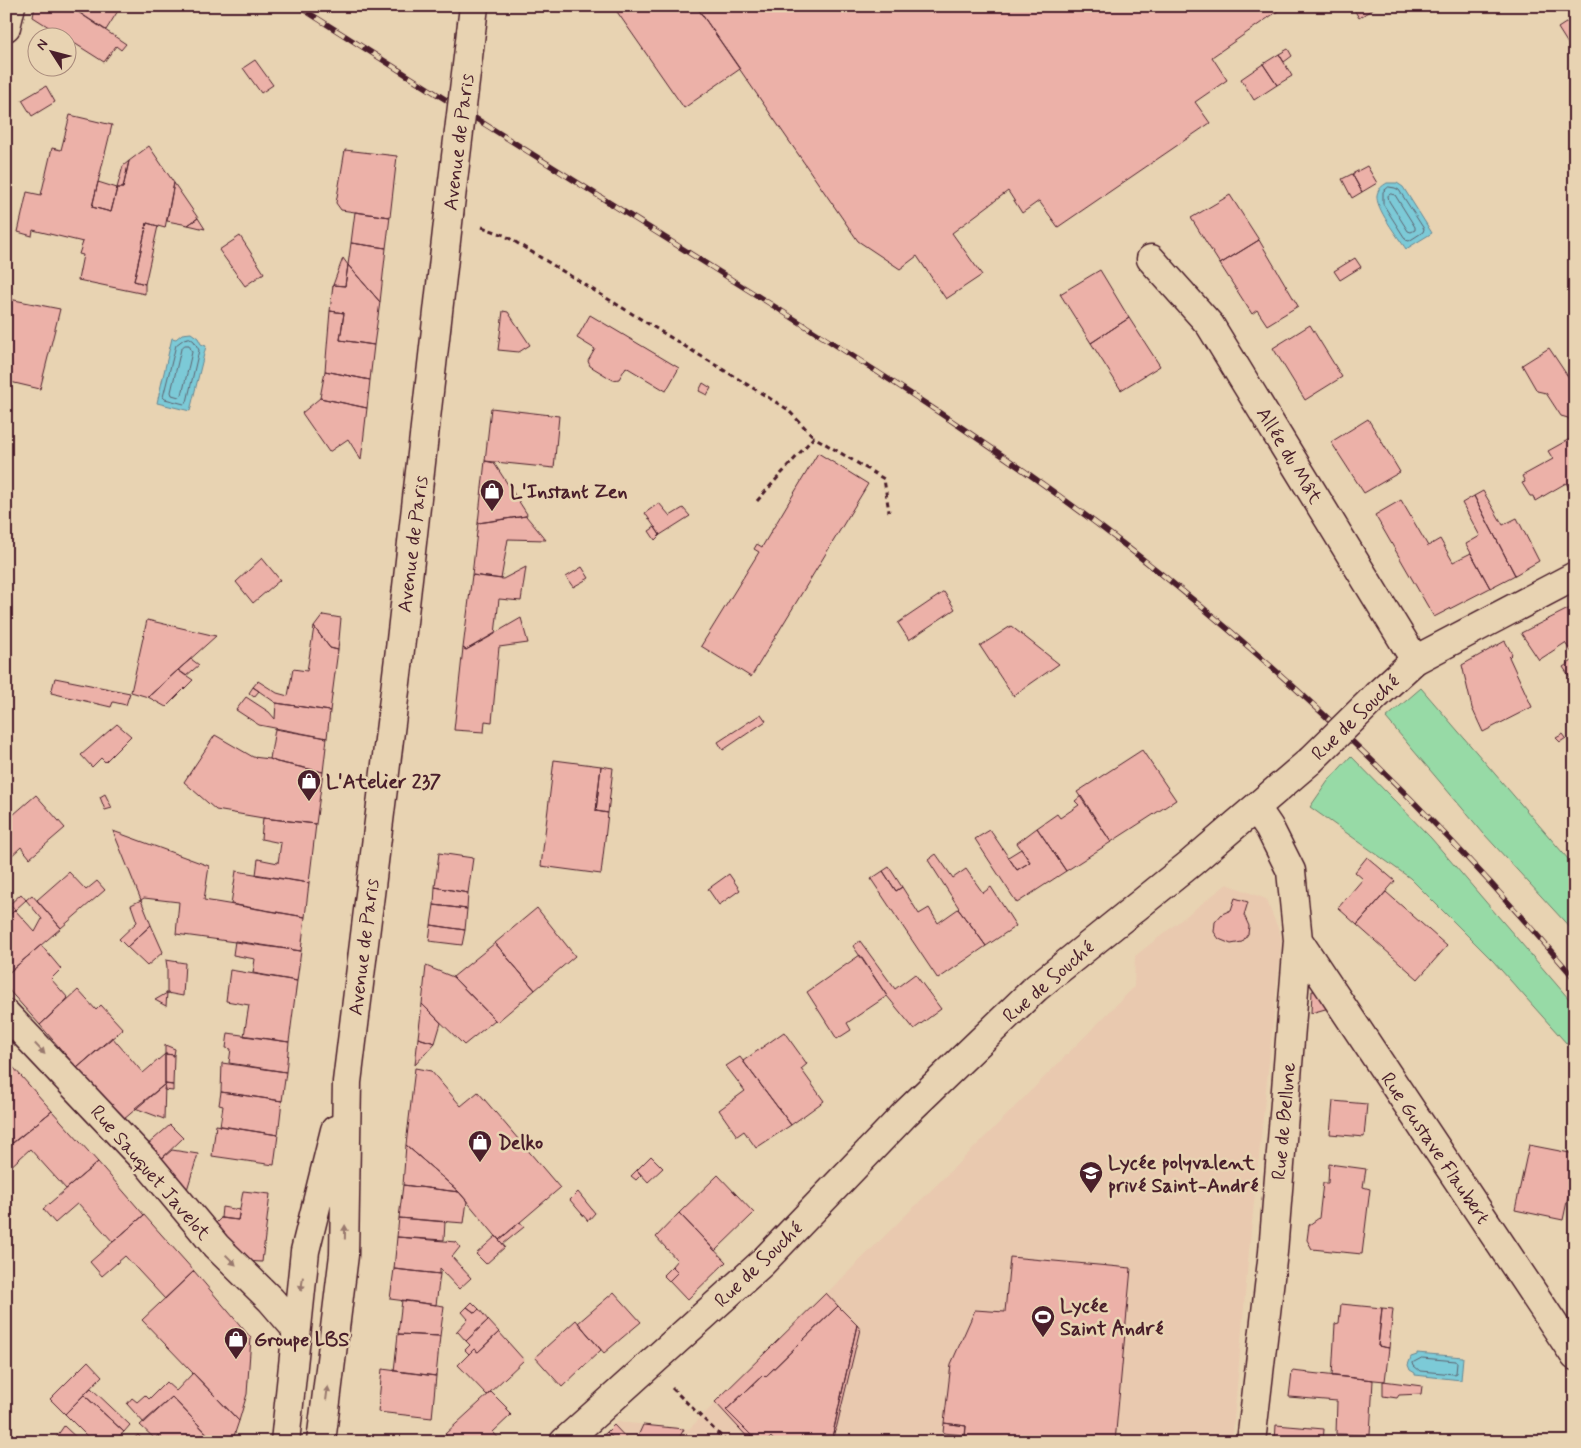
<svg xmlns="http://www.w3.org/2000/svg" width="1581" height="1448" viewBox="0 0 1581 1448" font-family="Mynerve,sans-serif">
<style>
.built{fill:#e9c9af}
.green{fill:#97daa6;stroke:#707c68}
.water{fill:#7bcad7;stroke:#678692}
.lines{fill:none;stroke-linecap:round;stroke-linejoin:round}
.shore{stroke:#5e6370;stroke-width:1}
.building{fill:#ecb1a8;stroke:#4a1f2b}
.street-casing{stroke:#4a1f2b;stroke-width:31}
.secondary-casing{stroke:#4a1f2b;stroke-width:31}
.path{stroke:#4a1f2b;stroke-width:3;stroke-dasharray:5 4;stroke-linecap:butt}
.street{stroke:#e8d3b2;stroke-width:28}
.secondary{stroke:#e8d3b2;stroke-width:28}
.rail-casing{stroke:#4a1f2b;stroke-width:5.5}
.rail{stroke:#e8d3b2;stroke-width:4;stroke-dasharray:11;stroke-linecap:butt}
.secondary-bridge-casing{stroke:#4a1f2b;stroke-width:31;stroke-linecap:butt}
.secondary-bridge{stroke:#e8d3b2;stroke-width:28}
.oneway{fill:#99796e}
.labels{text-anchor:middle;stroke-width:5;stroke-linejoin:round;paint-order:stroke}
.street-label{font-size:20px;fill:#4a1f2b;stroke:#e8d3b2}
.poi-label{font-size:20px;font-weight:bold;fill:#4a1f2b;stroke:#e8d3b2;text-anchor:start}
</style>
<rect width="100%" height="100%" fill="#e8d3b2"/>
<filter id="ink" filterUnits="userSpaceOnUse"><feTurbulence type="fractalNoise" baseFrequency=".02" numOctaves="2"/><feDisplacementMap in="SourceGraphic" scale="10" xChannelSelector="R" yChannelSelector="G"/><feConvolveMatrix kernelMatrix="1 2 1 2 8 2 1 2 1" color-interpolation-filters="sRGB"/></filter>
<g filter="url(#ink)">
<!-- built -->
<path class="built" d="M1227,884L1266,899L1282,938L1249,1250L1232,1442H630L614,1425L617,1422L689,1429L985,1137L1134,987L1135,956Z"/>
<!-- green -->
<path class="green" d="M1421,688L1575,867V933L1484,834L1386,718Z
M1351,756L1431,838L1575,1006V1053L1493,961L1410,878L1310,807L1328,781Z"/>
<!-- water -->
<path class="water" d="M1387,183H1397L1403,187L1432,233L1406,249C1398,237 1375,208 1377,195C1378,189 1382,186 1387,183Z
M191,333L198,338L201,344L206,346L190,411L157,403L172,338L176,339L182,334Z
M1417,1353L1463,1357L1461,1380L1415,1375V1373L1410,1370L1408,1365L1411,1357L1417,1355Z"/>
<g class="lines">
<!-- shore -->
<path class="shore" d="M1389,187L1395,188L1399,190L1424,229L1423,232L1409,241L1406,240L1383,204V192Z
M1391,194L1395,195L1415,227V230L1411,232L1408,231L1389,201L1388,196Z
M190,338L194,341L199,350L187,402L184,404L165,399L163,397L176,345L184,339Z
M185,345H189L192,352L182,395L179,397L172,395L171,392L181,349Z
M1422,1358L1456,1361L1457,1363L1456,1373L1454,1374L1420,1371L1414,1366L1413,1363Z"/>
</g>
<!-- building -->
<path class="building" d="M35,6H69L126,44L121,50L116,46L104,62L33,17Z
M69,6H121L106,30Z
M613,6H696L740,69L684,108Z
M696,6H1285L1212,57L1227,80L1195,102L1210,123L1058,227L1039,201L1022,213L1008,191L952,233L982,275L946,299L917,256L900,269L858,241Z
M1352,6H1377L1359,18Z
M1575,17V55L1558,28Z
M1288,49L1292,56L1284,62L1279,54Z
M1279,54L1292,76L1277,85L1263,64Z
M255,60L273,85L261,93L243,68Z
M1263,64L1277,85L1254,100L1241,79Z
M46,86L55,102L32,116L22,100Z
M70,115L112,125L92,207L111,212L117,188H123L129,161L149,146L174,183L165,228L147,223L134,281L145,284V294L78,280L83,255L79,254L83,242L33,230L32,236L18,232L27,192L41,195L52,148L61,150Z
M345,150L397,156L390,217L341,210L336,203Z
M129,161L123,188H117L123,166Z
M1367,166L1377,183L1362,192L1352,174Z
M1352,174L1362,192L1352,198L1342,179Z
M98,182L117,188L111,212L92,207Z
M174,183L198,218L188,225L167,221Z
M1230,195L1259,240L1220,264L1191,218Z
M355,212L390,217L386,248L351,243Z
M198,218L205,229L188,225Z
M147,223L158,226L145,284L134,281Z
M240,236L264,273L245,286L219,250Z
M1259,240L1298,306L1267,325L1257,310L1252,314L1220,264Z
M351,243L386,248L380,302L348,265Z
M343,258L348,265L345,286L333,285Z
M1355,258L1361,267L1340,280L1334,271Z
M348,265L380,302L374,345L340,340L344,313L330,311L333,285L345,286Z
M1100,270L1129,318L1091,343L1060,294Z
M9,299L60,309L40,389L6,381V310Z
M330,311L344,313L340,340L374,345L370,380L325,371Z
M503,311L508,312L530,345L519,352L498,350Z
M590,315L679,368L666,391L626,367L619,379L613,380L590,366L588,361L595,349L577,338Z
M1129,318L1160,366L1121,390L1091,343Z
M1310,325L1342,377L1305,400L1273,348Z
M1549,348L1575,387V429L1568,418L1561,416L1546,393L1537,391L1522,365Z
M325,371L370,380L367,408L320,398Z
M703,383L711,388L707,395L699,391Z
M320,398L367,408L361,460L348,439L329,452L302,413Z
M491,408L559,416L554,468L485,461Z
M1368,419L1400,472L1364,493L1331,442Z
M1575,436V489L1571,491L1566,483L1535,501L1533,496H1530L1522,483L1525,482L1522,476L1553,459L1548,451Z
M818,453L868,484L751,677L701,646L759,552L754,549L757,544L762,547Z
M485,461L494,463L527,514L526,516L478,523Z
M1483,491L1503,525L1517,518L1539,561L1515,575L1474,496Z
M1474,496L1515,575L1490,588L1466,544L1480,536L1462,503Z
M1401,500L1428,546L1440,539L1453,562L1471,553L1490,588L1434,617L1375,515Z
M659,503L670,516L683,508L690,516L660,535L645,513Z
M526,516L546,540L508,539L501,579L472,575L478,523Z
M655,527L660,535L655,540L649,531Z
M262,558L280,580L253,603L236,582Z
M526,567L521,601L499,599L495,634L466,650L463,648L472,575L503,579Z
M582,567L589,578L573,587L566,577Z
M944,592L955,609L909,640L898,623Z
M1574,606L1575,657L1565,643L1539,660L1521,633Z
M323,615L341,618L338,650L330,648L314,627Z
M521,618L528,643L499,647L492,722L485,721L484,732L454,730L463,648L466,650Z
M147,620L216,636L148,697L131,692Z
M1011,626L1059,664L1013,696L980,646Z
M314,627L330,648L338,650L330,711L276,703L253,687L258,681L277,693L288,696L293,669L307,671Z
M1505,641L1512,654L1509,657L1532,707L1483,732L1472,708L1462,665Z
M191,659L199,665L186,676L178,670Z
M1575,659V678L1572,680L1563,667Z
M178,670L193,680L166,707L148,697Z
M55,678L130,693L126,705L113,702L111,707L51,693Z
M253,687L259,691L254,697L249,693Z
M246,697L269,712L275,719L276,703L330,711L327,738L259,725L236,710Z
M761,714L766,721L723,750L718,742Z
M117,724L131,736L105,762L101,758L92,767L81,755Z
M275,729L327,738L323,772L277,762L270,759Z
M1563,734L1566,738L1560,742L1556,738Z
M215,735L253,757L270,759L277,762L323,772L316,824L263,818L216,810L184,782Z
M1142,750L1176,800L1111,842L1077,792Z
M554,760L601,766L596,811L608,813L601,874L541,866Z
M601,766L613,768L608,813L596,811Z
M105,794L112,808L105,810L100,797Z
M36,795L65,828L30,858L21,847L6,861V821Z
M1081,796L1111,842L1066,871L1037,828L1057,814L1060,818L1079,805L1075,801Z
M263,818L316,824L309,883L256,875L258,859L278,863L281,843L261,839Z
M1037,828L1066,871L1017,903L975,839L990,830L1017,870L1030,862L1017,843Z
M113,831L209,866L204,900L305,917L301,951L176,934L179,902L144,898L141,900Z
M1021,849L1030,862L1017,870L1008,857Z
M439,853L473,858L468,893L435,887Z
M936,854L953,878L966,869L983,893L991,887L1016,926L986,946L968,921V922L958,909L959,908L928,860Z
M1367,857L1395,881L1357,925L1338,908L1363,879L1355,872Z
M889,867L902,887L896,891L883,871Z
M236,871L309,883L305,917L231,904Z
M883,871L896,891L902,887L919,914L929,908L938,923L958,909L968,922V921L986,946L938,979L871,879Z
M69,872L86,890L97,881L105,890L61,928L37,900Z
M729,874L740,890L719,905L708,889Z
M435,887L468,893L467,909L434,905Z
M1386,892L1447,946L1418,979L1357,925Z
M21,894L26,900L15,910L10,904Z
M32,895L61,928L6,975V919L15,910L35,932L42,919L26,900Z
M1235,898L1248,902L1244,915L1249,926L1248,934L1242,942L1231,944L1219,939L1214,932L1215,922L1222,914L1231,910Z
M141,900L151,925L127,947L119,939L137,922L131,905Z
M10,904L15,910L6,919V907Z
M434,905L467,909L465,930L431,925Z
M537,908L575,956L535,990L495,943Z
M151,925L163,952L147,966L127,947Z
M431,925L465,930L462,945L429,941Z
M235,941L301,951L297,981L253,973L255,959L233,955Z
M860,941L895,989L915,974L941,1009L914,1029L887,996L853,946Z
M495,943L535,990L497,1022L453,977Z
M41,945L61,969L51,979L68,998L40,1025L6,987V975Z
M860,955L887,996L847,1023L851,1030L837,1039L807,992Z
M166,960L185,963L183,996L167,993V967Z
M426,966L453,977L495,1020L464,1045L422,1004Z
M230,970L297,981L289,1042L244,1036L249,1005L226,1001Z
M78,990L96,1010L101,1005L123,1029L77,1068L40,1025Z
M1312,991H1318L1329,1008L1311,1013Z
M167,993L166,1006L155,1000Z
M422,1004L441,1023L435,1043L418,1038Z
M784,1032L807,1064L801,1069L824,1101L791,1125L743,1061Z
M228,1033L289,1042L286,1072L229,1063L231,1049L226,1048Z
M112,1037L143,1073L165,1054V1084L123,1120L77,1068Z
M418,1038L435,1043L415,1065Z
M165,1045L175,1049L174,1055L165,1054Z
M165,1054L174,1055L173,1085L165,1084Z
M740,1057L791,1125L756,1148L744,1131L737,1136L719,1110L745,1091L726,1066Z
M6,1059L52,1111L13,1143L6,1134Z
M222,1063L286,1072L282,1101L221,1092Z
M415,1068L431,1071L461,1106L478,1092L560,1188L499,1240L459,1192L406,1145Z
M165,1084L164,1119L135,1108Z
M165,1084L173,1085V1091L164,1090Z
M221,1092L282,1101L278,1135L220,1126L223,1106L219,1105Z
M1333,1101L1367,1104L1364,1137L1330,1134Z
M52,1111L98,1162L66,1189L30,1149L8,1169L6,1168V1148Z
M170,1125L183,1138L159,1161L146,1146Z
M216,1125L278,1135L274,1165L212,1156Z
M406,1145L459,1192L403,1185Z
M1529,1145L1575,1154V1165L1563,1220L1515,1210Z
M172,1150L198,1154L186,1193L159,1161Z
M651,1156L663,1168L648,1182L637,1170Z
M98,1162L144,1215L113,1242L78,1203L55,1223L43,1209Z
M1329,1164L1366,1169L1363,1187L1370,1189L1362,1254L1312,1249L1307,1240L1309,1225L1319,1218L1323,1183H1328Z
M637,1170L641,1175L636,1180L631,1176Z
M718,1175L754,1213L715,1251L679,1213Z
M403,1185L459,1192L467,1201L464,1223L399,1218Z
M243,1191L270,1194L262,1262L244,1261L214,1225L221,1218L238,1220Z
M578,1192L595,1213L588,1221L570,1200Z
M222,1207L240,1210L238,1220L221,1218Z
M679,1213L726,1262L687,1300L669,1281L678,1272L672,1266L677,1260L656,1237Z
M144,1215L194,1271L165,1299L125,1256L102,1276L90,1262Z
M399,1218L445,1222L444,1240L397,1237Z
M520,1222L524,1227L503,1244L499,1240Z
M496,1236L505,1247L486,1264L476,1254Z
M397,1237L456,1242L460,1247L452,1257L471,1278L459,1289L440,1269V1274L394,1269Z
M1010,1257L1131,1268L1115,1442H965L966,1426L944,1423L951,1364L975,1310L1005,1312Z
M672,1266L678,1272L669,1281L663,1275Z
M394,1269L440,1274L436,1305L390,1299Z
M194,1271L251,1338L247,1394L239,1421L142,1320Z
M614,1292L641,1322L604,1353L578,1323Z
M826,1293L838,1306L765,1377L763,1375L726,1410L758,1442H752L715,1402Z
M402,1300L444,1306L440,1336L398,1334Z
M472,1302L479,1309L475,1313L467,1307Z
M1341,1304L1382,1308L1378,1346L1389,1348L1385,1381L1332,1376L1335,1324L1339,1323Z
M838,1306L857,1325L831,1442H775L771,1437L766,1442H758L726,1410L763,1375L765,1377Z
M467,1307L475,1313L479,1309L488,1320L466,1341L458,1332H456L468,1319L462,1312Z
M1382,1308L1393,1309L1389,1348L1378,1346Z
M488,1320L499,1332L478,1352L474,1349L469,1354L465,1350L470,1345L466,1341Z
M576,1320L601,1350L562,1387L535,1357Z
M857,1325L860,1329L833,1442H831Z
M499,1332L524,1360L487,1395L458,1365L474,1349L478,1352Z
M398,1334L440,1336L436,1376L394,1371Z
M88,1361L102,1376L65,1414L50,1399Z
M382,1369L436,1376L432,1418L378,1412Z
M1292,1371L1373,1380L1370,1435L1336,1434L1337,1401L1289,1397Z
M193,1373L239,1421L232,1442H215L172,1397L144,1423L127,1404L132,1398L137,1402L145,1395L149,1399L166,1382L176,1391Z
M1383,1381L1422,1386L1421,1394L1399,1395L1397,1398L1383,1396Z
M91,1388L130,1425L124,1432L84,1395Z
M491,1392L507,1408L505,1409L511,1415L493,1432L502,1442H452L445,1434Z
M84,1395L124,1432L113,1442H93L65,1414Z
M172,1397L215,1442H165L158,1435L155,1439L140,1425Z
M944,1423L966,1426L965,1435L943,1433Z
M614,1425L630,1442H616L607,1432Z
M643,1425L684,1429L677,1442L638,1436Z
M1276,1425L1324,1429L1323,1442H1275Z
M64,1426L81,1442H53Z
M607,1432L616,1442H596Z
M445,1434L452,1442H441L439,1440Z
M138,1435L145,1442H130Z
M638,1436L677,1442H635Z"/>
<g class="lines">
<!-- street casing -->
<g class="street-casing">
<path id="street" d="M1151,259L1210,325L1415,660
M1298,940L1575,1356
M6,1014L147,1163L216,1246L271,1300L296,1329
M1251,1442L1273,1252L1298,940L1291,871L1269,827L1256,808"/>
</g>
<!-- secondary casing -->
<g class="secondary-casing">
<path id="secondary" d="M6,27L11,6
M471,32L474,6
M1378,694L1415,660L1575,576
M285,1442L305,1251L335,1130
M321,1442L344,1255L347,1082L399,658L449,214
M564,1442L762,1263L905,1114L1036,988L1191,863L1310,761"/>
</g>
<!-- path -->
<path class="path" d="M482,227L504,235L787,409L814,437
M757,501L814,437L884,479L889,512
M672,1388L727,1442
M957,1442L960,1435"/>
<!-- street -->
<use href="#street" class="street"/>
<!-- secondary -->
<use href="#secondary" class="secondary"/>
<!-- rail casing -->
<g class="rail-casing">
<path id="rail" d="M298,6C444,99 591,191 737,283C870,366 1002,450 1126,546C1291,674 1440,819 1575,979"/>
</g>
<!-- rail -->
<use href="#rail" class="rail"/>
<!-- secondary-bridge casing -->
<g class="secondary-bridge-casing">
<path id="secondary-bridge" d="M449,214L471,32
M1310,761L1378,694"/>
</g>
<!-- secondary-bridge -->
<use href="#secondary-bridge" class="secondary-bridge"/>
</g>
<!-- one-way arrows -->
<defs><path id="oneway-solid" d="M-6-.8H1V-3.2L6.5 0L1 3.2V.8H-6Z" transform="scale(1.25)"/></defs>
<g class="oneway">
<use href="#oneway-solid" transform="translate(40 1049) rotate(47)"/>
<use href="#oneway-solid" transform="translate(345 1232) rotate(-89)"/>
<use href="#oneway-solid" transform="translate(231 1260) rotate(45)"/>
<use href="#oneway-solid" transform="translate(302 1284) rotate(97)"/>
<use href="#oneway-solid" transform="translate(327 1393) rotate(-83)"/>
</g>
</g>
<!-- icons -->
<defs>
<g id="shop-pin" transform="scale(1.25)"><path d="M0 17L-7.5 6A9.5 9.5 0 1 1 7.5 6Z" fill="#4a1f2b" stroke="#e8d3b2"/><path d="M-5-2.5h2.3a2.7 3.5 0 0 1 5.4 0H5L5.5 6h-11ZM-1.5-2.5h3a1.5 2.3 0 0 0-3 0Z" fill="#fff"/></g>
<g id="school-pin" transform="scale(1.25)"><path d="M0 17L-7.5 6A9.5 9.5 0 1 1 7.5 6Z" fill="#4a1f2b" stroke="#e8d3b2"/><path d="M0-5L7-2L0 1L-7-2ZM-4 1L0 2.5L4 1V4Q0 6-4 4Z" fill="#fff"/></g>
<g id="stadium-pin" transform="scale(1.25)"><path d="M0 17L-7.5 6A9.5 9.5 0 1 1 7.5 6Z" fill="#4a1f2b" stroke="#e8d3b2"/><path d="M0-5a6.5 5 0 1 0 0 10a6.5 5 0 1 0 0-10ZM-3.5-1.8h7v3.6h-7Z" fill="#fff"/></g>
</defs>
<g fill-rule="evenodd">
<use href="#shop-pin" x="492" y="491"/>
<use href="#shop-pin" x="309" y="781"/>
<use href="#shop-pin" x="480" y="1142"/>
<use href="#school-pin" x="1091" y="1173"/>
<use href="#stadium-pin" x="1043" y="1317"/>
<use href="#shop-pin" x="236" y="1339"/>
</g>
<g class="labels">
<!-- street labels -->
<g class="street-label">
<text transform="translate(458 142) rotate(-83)" y="7">Avenue de Paris</text>
<text transform="translate(1290 455) rotate(59)" y="7">Allée du Mât</text>
<text transform="translate(412 544) rotate(-83)" y="7">Avenue de Paris</text>
<text transform="translate(1355 717) rotate(-44)" y="7">Rue de Souché</text>
<text transform="translate(363 947) rotate(-83)" y="7">Avenue de Paris</text>
<text transform="translate(1048 981) rotate(-41)" y="7">Rue de Souché</text>
<text transform="translate(1283 1121) rotate(-85)" y="7">Rue de Bellune</text>
<text transform="translate(1436 1148) rotate(56)" y="7">Rue Gustave Flaubert</text>
<text transform="translate(151 1172) rotate(49)" y="7">Rue Sauquet Javelot</text>
<text transform="translate(758 1264) rotate(-44)" y="7">Rue de Souché</text>
</g>
<!-- poi labels -->
<g class="poi-label">
<text x="510" y="498">L'Instant Zen</text>
<text x="326" y="788">L'Atelier 237</text>
<text x="498" y="1149">Delko</text>
<text x="1108" y="1169">Lycée polyvalent<tspan x="1108" dy="23">privé Saint-André</tspan></text>
<text x="1060" y="1312">Lycée<tspan x="1060" dy="23">Saint André</tspan></text>
<text x="254" y="1346">Groupe LBS</text>
</g>
</g>
<!-- margin -->
<rect width="1581" height="1448" fill="none" stroke="#e8d3b2" stroke-width="25"/>
<rect x="12" y="12" width="1556" height="1423" fill="none" stroke="#4a1f2b" stroke-width="2" filter="url(#ink)"/>
<!-- north arrow -->
<g transform="translate(52 52) rotate(306)"><circle r="24" fill="#e8d3b2" stroke="#a98b7c"/>
<path d="M0-4L9 19L0 12L-9 19Z" fill="#4a1f2b"/>
<text y="-8" font-size="14" font-weight="bold" text-anchor="middle" fill="#4a1f2b">N</text>
</g>
</svg>
